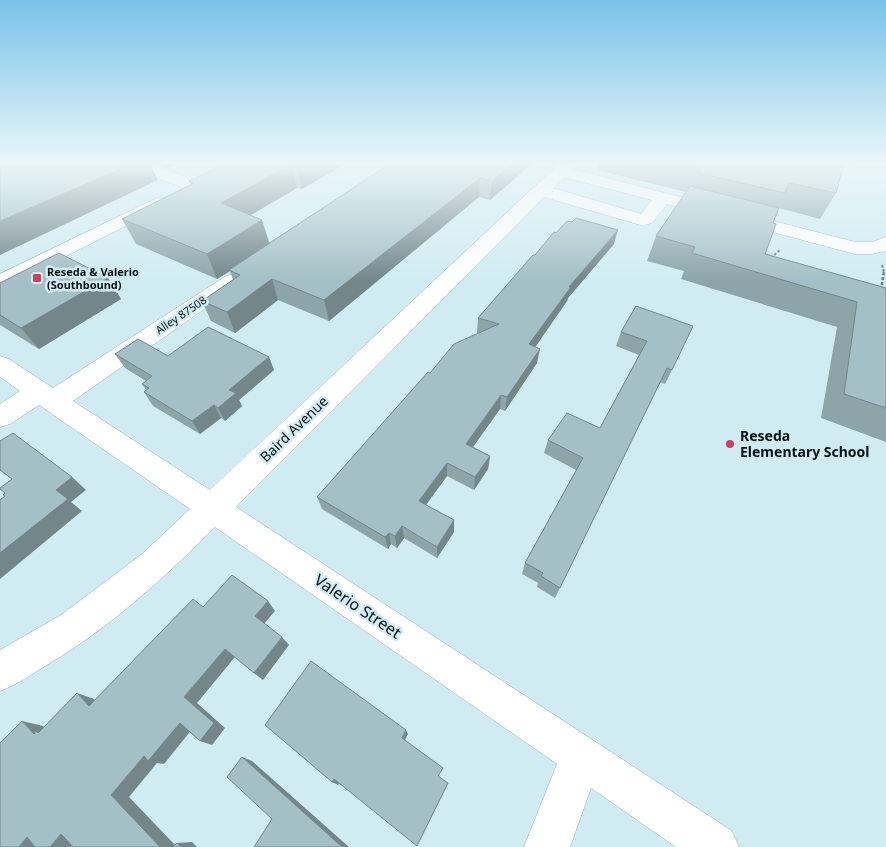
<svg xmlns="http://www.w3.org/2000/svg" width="886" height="847" viewBox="0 0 886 847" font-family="'Noto Sans',sans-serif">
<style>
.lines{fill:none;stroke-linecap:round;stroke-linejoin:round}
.minor-casing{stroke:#95b0b5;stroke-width:1}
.major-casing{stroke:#95b0b5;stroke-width:1}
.path-far1{stroke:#697b7f;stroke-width:2;stroke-dasharray:2.5 2;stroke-linecap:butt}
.path{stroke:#697b7f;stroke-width:2.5;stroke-dasharray:3 2;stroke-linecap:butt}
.minor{fill:#fff;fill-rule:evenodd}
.major{fill:#fff;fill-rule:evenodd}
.wall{fill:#8da4a9}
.shaded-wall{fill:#73868a}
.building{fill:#a4bfc5;stroke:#73868a}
.poi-dot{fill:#cf3f5f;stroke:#d0ecf2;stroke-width:2}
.labels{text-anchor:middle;stroke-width:5;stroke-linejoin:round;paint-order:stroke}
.far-poi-label{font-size:11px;font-weight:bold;fill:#091315;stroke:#d0ecf2;text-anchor:start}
.far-street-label{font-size:11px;fill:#091315;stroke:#d0ecf2}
.street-label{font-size:14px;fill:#091315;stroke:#d0ecf2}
.poi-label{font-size:14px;font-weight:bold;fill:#091315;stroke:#d0ecf2;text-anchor:start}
.near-street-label{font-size:16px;fill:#091315;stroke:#d0ecf2}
</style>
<rect width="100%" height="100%" fill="#d0ecf2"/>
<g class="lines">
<!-- minor casing -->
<g class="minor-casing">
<path id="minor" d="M125,163H147L198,181L200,185L198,189H186L127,166Z
M560,163H577L572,169L855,242H872L886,237V251L871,254H855L667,204L653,222L644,226L544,197L236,507L732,831L739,847H676L591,788L570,847H524L557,764L215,527C164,578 112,626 50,663C34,673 18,684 0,691V650L61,615L142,554L190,509L39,405L10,424L0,427V404L20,391L0,377V356L9,359L53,388L226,276L233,274L240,276L244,280L240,284L73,401L210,490ZM564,177L652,200L641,214L553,188Z"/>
</g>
<!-- major casing -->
<g class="major-casing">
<path id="major" d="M157,198L163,199L166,203L163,207L7,286L0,288V274Z"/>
</g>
<!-- path-far1 -->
<path class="path-far1" d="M771,258L781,249
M882,265L884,272"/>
<!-- path -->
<path class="path" d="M881,290L884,271"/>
<!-- minor -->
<use href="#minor" class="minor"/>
<!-- major -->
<use href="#major" class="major"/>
</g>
<!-- wall -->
<path class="wall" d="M151,163H179L167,168Z
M227,163H347L302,189L297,188L251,215L269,243L391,163H533L490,200L479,197L329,321L278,300L235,333L211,321L202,301L233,280L230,271L217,279L136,244L122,219L191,185L189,181Z
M598,163H844L836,193L820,219L779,208L773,223L765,254L886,288V442L821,418L837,327L681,279L684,271L647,261L656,236L686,192L597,170Z
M845,163H856L855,165Z
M614,244L568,298L567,301L535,347L537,363L505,411L500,409L473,447L490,456L488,469L474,490L447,476L426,505L454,520V532L437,558L404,538L397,548L391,544L388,549L322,509L317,497L430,373L479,333H477L478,318L535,255Z
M108,278L121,299L39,349L0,325V283Z
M636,306L672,370L665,384L660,382L555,598L537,587L538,583L522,574L525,563L576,470L544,453L548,440L600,428L639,355L616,346L621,332Z
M115,354L168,356L269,357L274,370L239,400L242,406L225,421L221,418L200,434L153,406L144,392L146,390L142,384L146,381L125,368Z"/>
<!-- shaded-wall -->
<path class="shaded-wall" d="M134,163H150L158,180L0,255V221Z
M165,163H179L167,168Z
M302,163H347L302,189L297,166Z
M514,163H533L490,200L492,181Z
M292,164L297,188L230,227L221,203Z
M480,178L479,197L329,321L324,300Z
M262,220L270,245L229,270L230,271L217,279L207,254Z
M618,230L614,244L568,298L567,301L527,359L529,344L569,287Z
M108,278L121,299L39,349L21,328Z
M272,279L278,300L235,333L227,312Z
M540,349L537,363L505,411L507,397Z
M269,357L274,370L239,400L242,406L225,421L218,408L229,390Z
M501,395L500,409L465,458L466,444Z
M214,405L221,418L200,434L192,421Z
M490,456L488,469L474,490L475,477Z
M447,463V476L420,513L419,501Z
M72,477L86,490L71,502L82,511L0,579V553L56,490Z
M454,520V532L437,558V547Z
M402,526L404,538L397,548L395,536Z
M389,533L391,544L388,549L385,537Z
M268,601L275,611L263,625L255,616Z
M282,637L289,645L263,680L254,673Z
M225,649L235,657L197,703L225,728L212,745L200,741L184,697Z
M77,693L94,699L106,712L89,706Z
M22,721L43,726L50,734H34Z
M180,723L193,728L164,764L157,763L129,797L177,847H160L111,795L144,756Z
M406,730L408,734L404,742L402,738Z
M242,757L252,761L349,847H342Z
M334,779L340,781L338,785L332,782Z
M82,833L71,847H50L61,834Z
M27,837L41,847H19Z
M192,842L197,847H181L177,843Z"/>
<!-- building -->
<path class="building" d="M3,163H134L0,221V164Z
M227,163H302L297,166L292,164L221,203L262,220L207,254L122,219L194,183L189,181Z
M391,163H514L492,181L480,178L324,300L272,279L227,312L202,301L240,275L229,270Z
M673,163H844L836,193L789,183L785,193L699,173L701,169Z
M690,186L779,208L773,223L776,224L765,254L886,288V408L844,394L857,302L692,253L695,247L656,236Z
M576,218L618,230L569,287H571L529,344L540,349L507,397L501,395L466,444L490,456L475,477L447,463L419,501L454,520L437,547L402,526L395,536L389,533L385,537L317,497L428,372L430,373L454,344L499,324L478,318L533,255H535L554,232L556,233L567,221L572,222Z
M59,253L108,278L21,328L0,315V283Z
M636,306L693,326L672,370L667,368L560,588L541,576L543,573L525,563L583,458L548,440L567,413L600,428L647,341L621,332Z
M208,327L269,357L229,390L236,393L218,408L214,405L192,421L144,392L149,388L142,384L152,376L115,354L138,339L168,356Z
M13,433L72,477L56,490L68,499L0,553V500L5,496L3,495L5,493L0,489V488L12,479L0,470V441Z
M232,575L268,601L255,616L282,637L254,673L225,649L184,697L214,723L200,741L180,723L148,761L144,756L111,795L160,847H73L61,834L50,847H35L27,837L19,847H0V743L22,721L34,734L36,731L38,733L77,693L89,706L193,599L203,607Z
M311,661L406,730L402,738L443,768L438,776L448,783L417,846L334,779L332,782L265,725Z
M242,757L342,847H254L272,819L227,777Z
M177,843L181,847H173Z"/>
<!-- sky -->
<linearGradient id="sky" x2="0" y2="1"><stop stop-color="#78c3e9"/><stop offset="0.58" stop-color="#eaf6f9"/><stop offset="1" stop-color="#eaf6f9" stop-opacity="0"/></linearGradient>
<rect width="886" height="281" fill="url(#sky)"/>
<!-- markers -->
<g class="poi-dot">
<rect x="32" y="273" width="10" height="10" rx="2.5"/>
<circle cx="730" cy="444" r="5"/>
</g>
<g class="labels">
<!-- far-poi labels -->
<g class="far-poi-label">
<text x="47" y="276">Reseda &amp; Valerio<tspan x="47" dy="13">(Southbound)</tspan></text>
</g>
<!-- far-street labels -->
<g class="far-street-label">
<text transform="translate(181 315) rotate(-34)" y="4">Alley 87508</text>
</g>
<!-- street labels -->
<g class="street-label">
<text transform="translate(294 429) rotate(-44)" y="5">Baird Avenue</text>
</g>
<!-- poi labels -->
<g class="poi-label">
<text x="740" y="441">Reseda<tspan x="740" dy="16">Elementary School</tspan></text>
</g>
<!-- near-street labels -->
<g class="near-street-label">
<text transform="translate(358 606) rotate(34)" y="6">Valerio Street</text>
</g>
</g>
</svg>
